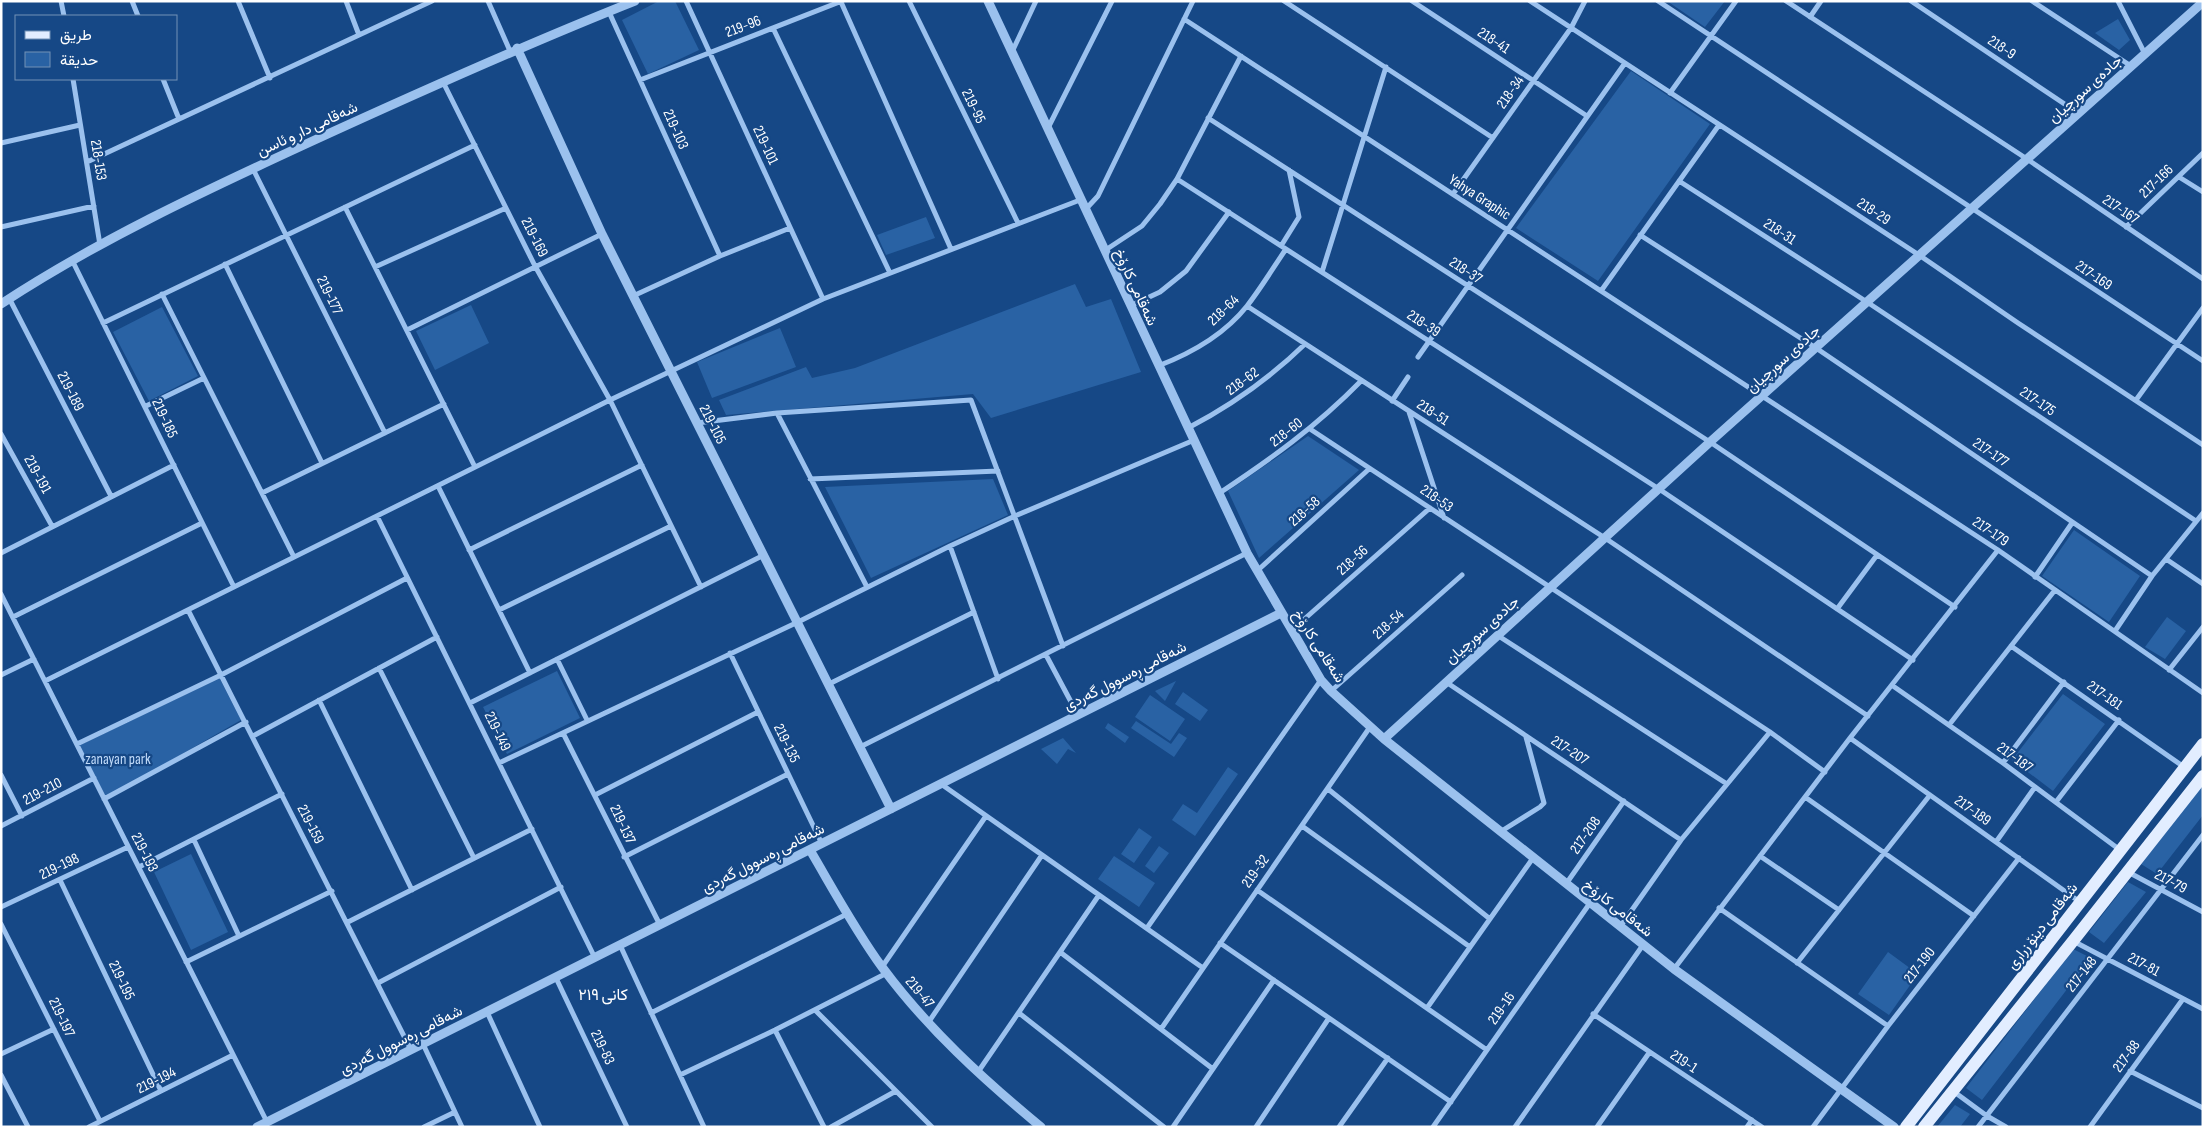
<svg xmlns="http://www.w3.org/2000/svg" width="2204" height="1128" viewBox="0 0 2204 1128" font-family="'Sofia Sans Condensed',Vazirmatn,sans-serif">
<style>
.green{fill:#2962a4}
.lines{fill:none;stroke-linecap:round;stroke-linejoin:round}
.minor{stroke:#9bc1ee;stroke-width:5}
.tertiary{stroke:#9bc1ee;stroke-width:9}
.primary{stroke:#e2edff;stroke-width:12}
.labels{text-anchor:middle;stroke-width:4.5;stroke-linejoin:round;paint-order:stroke}
.street-label{font-size:15px;fill:#fff;stroke:#164886}
.park-label{font-size:15px;fill:#c1dbfa;stroke:#164886}
.neighbourhood-label{font-size:16px;fill:#fff;stroke:#164886}
</style>
<rect width="100%" height="100%" fill="#164886"/>
<!-- green -->
<path class="green" d="M659,1H675L699,50L648,74L622,20Z
M1667,1H1725L1705,27Z
M2118,19L2130,40L2119,50L2095,33Z
M1631,71L1710,124L1598,281L1516,228Z
M926,217L935,238L886,255L877,235Z
M1075,284L1086,307L1111,299L1141,372L991,418L973,394L726,415L719,400L806,367L812,378L855,368Z
M471,305L489,343L435,370L416,331Z
M162,307L198,376L149,401L113,332Z
M780,328L796,367L712,398L697,362Z
M1308,436L1359,470L1259,558L1228,491Z
M993,479L1008,515L871,578L825,487Z
M2074,530L2140,576L2109,622L2042,576Z
M2167,617L2186,631L2165,659L2145,647Z
M557,671L580,718L507,754L483,707Z
M218,679H220L241,720L104,799L78,746Z
M1176,681L1165,701L1155,691Z
M1183,692L1208,710L1200,721L1175,704Z
M2063,694L2105,724L2053,791L2012,760Z
M1150,695L1185,719L1170,741L1135,717Z
M1136,721L1171,744L1179,733L1187,738L1174,757L1131,728Z
M1108,723L1129,737L1125,743L1105,728Z
M1063,738L1076,753L1068,749L1057,764L1041,749Z
M1228,767L1238,774L1195,836L1172,820L1183,804L1197,813Z
M2203,784V815L2157,874L2141,864Z
M1139,828L1152,837L1134,863L1121,854Z
M1159,846L1169,853L1154,873L1145,866Z
M191,854L228,932L191,950L154,872Z
M1114,856L1155,883L1139,907L1098,879Z
M2128,882L2146,892L2104,943L2089,932Z
M2073,949L2091,958L1982,1100L1966,1088Z
M1888,952L1918,974L1889,1015L1858,994Z
M1955,1105L1970,1114L1960,1127H1937Z"/>
<g class="lines">
<!-- minor -->
<path class="minor" d="M61,1L64,16
M132,1L138,16
M238,1L270,78
M346,1L359,35
M488,1L510,51
M686,1L823,299
M909,1L1018,223
M1284,1L1493,138
M1412,1L1587,116
M1530,1L1919,255L2018,323L2203,445
M1658,1L2203,361
M1786,1L2027,159L2203,279
M1911,1L2078,113
M2032,1L2131,66
M2118,1L2145,54
M841,2L951,249
M609,12L720,256
M1810,17L1821,1
M1184,19L1998,550L2203,693
M773,28L890,273
M1012,52L1036,1
M73,79L100,245
M163,79L179,119
M640,80L842,1
M443,82L535,266L610,400L701,587
M1670,93L1736,1
M1208,118L1710,442L1955,607
M1048,128L1112,1
M1,143L80,125
M87,162L432,1
M253,169L385,433
M2179,177L2203,192
M1177,179L1659,489L1913,660
M1679,181L1867,302L2196,521
M1453,194L1571,28L1585,1
M345,207L475,467
M1085,210L1098,196L1193,1
M1,227L94,206
M2126,227L2203,153
M1640,235L1816,348L2152,576
M1281,246L1299,217L1289,170
M1104,251L1142,226L1160,204L1177,179L1241,56
M72,260L234,587
M225,264L322,463
M375,267L506,208
M1322,272L1386,67
M1601,291L1719,125
M162,294L294,557
M633,296L720,256L790,228
M9,298L111,496
M1130,306L1160,292L1186,271L1229,212
M1247,306L1605,538L1868,716
M103,323L475,145
M407,330L602,234
M1418,357L1625,63
M1158,366C1192,353 1224,335 1247,306C1261,288 1273,268 1286,249
M2136,400L2203,308
M1392,401L1408,377
M146,406L204,378
M1409,412L1444,518
M777,413L867,587
M697,423L777,413L971,400L1063,646
M1188,428C1232,405 1269,379 1305,344
M1310,429L1770,732L1825,772
M1,434L52,526
M810,479L998,471
M438,486L530,673
M262,493L444,404
M1218,494C1271,459 1317,426 1361,381
M377,516L595,958
M950,546L998,679
M469,550L642,465
M1,553L174,465
M2166,559L2203,584
M1257,571L1369,469
M2035,577L2072,523
M1,594L267,1122
M1837,609L1877,555
M188,610L411,1050
M499,610L671,526
M13,617L202,523
M1292,630L1430,508
M2115,631L2152,576L2203,513
M1497,635L1727,784
M2011,646L2184,767
M730,653L822,844
M1046,655L1078,715
M557,659L587,720
M379,668L474,858
M2169,670L2203,627
M1,675L34,659
M45,681L610,400L823,299L1080,200
M1446,682L1681,840
M829,684L974,612
M1893,686L2003,763L2120,850
M1331,691L1462,575
M319,700L412,890
M470,703L764,555
M1949,725L2055,590
M563,733L660,925
M253,736L437,637
M1850,738L2080,902
M77,744L221,675L407,578
M860,747L1247,553
M499,763L798,622L950,546L1015,516L1192,441
M2003,763L2064,682
M1,775L22,816
M941,784L1203,968
M1328,789L1490,919
M595,795L758,712
M1805,797L1974,916
M104,799L246,722
M2056,802L2119,720
M1,826L94,778
M1302,826L1470,947
M1500,832L1540,807L1544,803L1526,737
M194,840L239,936
M1996,842L2035,787
M1760,856L1839,910
M624,857L788,774
M139,867L282,794
M2128,872L2203,912
M60,880L161,1091
M1566,884L1624,801
M1257,890L1487,1050
M1,907L128,847
M1719,908L1888,1026
M348,922L532,829
M1,924L100,1121
M1620,927L1681,840L1770,732
M1147,928L1321,680
M2073,941L2203,1009
M1220,943L1451,1102
M620,945L704,1127
M1060,952L1213,1069
M186,962L332,891
M1797,963L1930,795
M882,967L986,816
M1674,969L1850,738L1998,550
M556,978L627,1127
M378,983L561,887
M1427,1008L1533,858
M815,1010L932,1127
M487,1012L540,1127
M651,1013L847,914
M1019,1013L1164,1127
M1593,1014L1762,1127
M928,1023L1042,855
M1161,1029L1370,727
M775,1030L824,1127
M423,1044L462,1127
M1,1054L54,1029
M2130,1071L2203,1108
M978,1072L1099,895
M1,1075L28,1127
M680,1075L775,1030L887,973
M1953,1091L1987,1116L2006,1127
M89,1127L233,1055
M424,1127L455,1112
M831,1127L896,1091
M1173,1127L1274,980
M1256,1127L1329,1018
M1339,1127L1388,1058
M1433,1127L1590,903
M1515,1127L1643,945
M1597,1127L1649,1053
M1747,1127L1752,1120
M1813,1127L1888,1026L2019,858
M1978,1127L2203,835
M2090,1127L2183,999"/>
<!-- tertiary -->
<path class="tertiary" d="M988,1L1247,553L1321,680L1331,691L1384,739L1674,969L1894,1127
M517,48L602,234L891,809
M1,304C97,241 202,192 306,144C415,94 524,45 635,1
M1384,739L1710,442L2203,2
M810,850C833,889 855,930 882,967C927,1028 983,1079 1041,1127
M257,1127L1281,613"/>
<!-- primary -->
<path class="primary" d="M1906,1127L2203,744
M1924,1127L2073,941L2203,776"/>
</g>
<g class="labels">
<!-- street labels -->
<g class="street-label">
<text transform="translate(743 26) rotate(-21)" y="5">219-96</text>
<text transform="translate(1494 40) rotate(33)" y="5">218-41</text>
<text transform="translate(2002 47) rotate(34)" y="5">218-9</text>
<text transform="translate(2085 89) rotate(-42)" y="5">جادەی سورچیان</text>
<text transform="translate(1510 92) rotate(-55)" y="5">218-34</text>
<text transform="translate(974 106) rotate(64)" y="5">219-95</text>
<text transform="translate(307 129) rotate(-25)" y="5">شەقامی دار و ئاسن</text>
<text transform="translate(676 129) rotate(66)" y="5">219-103</text>
<text transform="translate(766 145) rotate(65)" y="5">219-101</text>
<text transform="translate(99 160) rotate(81)" y="5">218-153</text>
<text transform="translate(2156 181) rotate(-44)" y="5">217-166</text>
<text transform="translate(1480 197) rotate(33)" y="5">Yahya Graphic</text>
<text transform="translate(2121 209) rotate(34)" y="5">217-167</text>
<text transform="translate(1874 211) rotate(33)" y="5">218-29</text>
<text transform="translate(1780 231) rotate(33)" y="5">218-31</text>
<text transform="translate(535 237) rotate(63)" y="5">219-169</text>
<text transform="translate(1466 270) rotate(33)" y="5">218-37</text>
<text transform="translate(2094 275) rotate(34)" y="5">217-169</text>
<text transform="translate(1136 287) rotate(65)" y="5">شەقامی کارۆخ</text>
<text transform="translate(330 295) rotate(64)" y="5">219-177</text>
<text transform="translate(1223 310) rotate(-44)" y="5">218-64</text>
<text transform="translate(1424 323) rotate(33)" y="5">218-39</text>
<text transform="translate(1783 359) rotate(-42)" y="5">جادەی سورچیان</text>
<text transform="translate(1242 381) rotate(-36)" y="5">218-62</text>
<text transform="translate(71 391) rotate(63)" y="5">219-189</text>
<text transform="translate(2038 401) rotate(34)" y="5">217-175</text>
<text transform="translate(1433 412) rotate(33)" y="5">218-51</text>
<text transform="translate(165 418) rotate(65)" y="5">219-185</text>
<text transform="translate(713 424) rotate(63)" y="5">219-105</text>
<text transform="translate(1286 432) rotate(-38)" y="5">218-60</text>
<text transform="translate(1991 452) rotate(34)" y="5">217-177</text>
<text transform="translate(38 474) rotate(61)" y="5">219-191</text>
<text transform="translate(1437 498) rotate(34)" y="5">218-53</text>
<text transform="translate(1304 511) rotate(-42)" y="5">218-58</text>
<text transform="translate(1991 531) rotate(34)" y="5">217-179</text>
<text transform="translate(1352 560) rotate(-42)" y="5">218-56</text>
<text transform="translate(1388 624) rotate(-42)" y="5">218-54</text>
<text transform="translate(1482 630) rotate(-42)" y="5">جادەی سورچیان</text>
<text transform="translate(1319 646) rotate(57)" y="5">شەقامی کارۆخ</text>
<text transform="translate(1125 676) rotate(-27)" y="5">شەقامی ڕەسوول گەردی</text>
<text transform="translate(2105 695) rotate(35)" y="5">217-181</text>
<text transform="translate(498 731) rotate(64)" y="5">219-149</text>
<text transform="translate(787 743) rotate(64)" y="5">219-135</text>
<text transform="translate(1570 750) rotate(33)" y="5">217-207</text>
<text transform="translate(2015 757) rotate(36)" y="5">217-187</text>
<text transform="translate(42 791) rotate(-28)" y="5">219-210</text>
<text transform="translate(1973 810) rotate(35)" y="5">217-189</text>
<text transform="translate(311 824) rotate(63)" y="5">219-159</text>
<text transform="translate(623 824) rotate(65)" y="5">219-137</text>
<text transform="translate(1585 835) rotate(-55)" y="5">217-208</text>
<text transform="translate(145 852) rotate(63)" y="5">219-193</text>
<text transform="translate(763 858) rotate(-27)" y="5">شەقامی ڕەسوول گەردی</text>
<text transform="translate(59 866) rotate(-26)" y="5">219-198</text>
<text transform="translate(1255 871) rotate(-55)" y="5">219-32</text>
<text transform="translate(2171 881) rotate(28)" y="5">217-79</text>
<text transform="translate(1618 908) rotate(38)" y="5">شەقامی کارۆخ</text>
<text transform="translate(2042 926) rotate(-52)" y="5">شەقامی دینۆ زراری</text>
<text transform="translate(2144 964) rotate(28)" y="5">217-81</text>
<text transform="translate(1919 965) rotate(-52)" y="5">217-190</text>
<text transform="translate(2081 974) rotate(-52)" y="5">217-148</text>
<text transform="translate(122 980) rotate(64)" y="5">219-195</text>
<text transform="translate(920 992) rotate(50)" y="5">219-47</text>
<text transform="translate(1501 1008) rotate(-55)" y="5">219-16</text>
<text transform="translate(62 1017) rotate(64)" y="5">219-197</text>
<text transform="translate(401 1040) rotate(-27)" y="5">شەقامی ڕەسوول گەردی</text>
<text transform="translate(603 1047) rotate(64)" y="5">219-83</text>
<text transform="translate(2126 1056) rotate(-54)" y="5">217-88</text>
<text transform="translate(1684 1061) rotate(33)" y="5">219-1</text>
<text transform="translate(156 1080) rotate(-26)" y="5">219-194</text>
</g>
<!-- park labels -->
<g class="park-label">
<text x="118" y="764">zanayan park</text>
</g>
<!-- neighbourhood labels -->
<g class="neighbourhood-label">
<text x="603" y="1000">کانی ٢١٩</text>
</g>
</g>
<!-- border -->
<rect width="2204" height="1128" fill="none" stroke="#ffffff" stroke-width="5"/>
<!-- legend -->
<rect x="15" y="15" width="162" height="65" fill="#164886" stroke="#7391b6"/>
<rect x="25" y="31" width="25" height="8" fill="#e2edff" stroke="#7391b6"/>
<text x="60" y="40" font-size="15" fill="#ffffff">طريق</text>
<rect x="25" y="52" width="25" height="15" fill="#2962a4" stroke="#7391b6"/>
<text x="60" y="65" font-size="15" fill="#ffffff">حديقة</text>
</svg>
